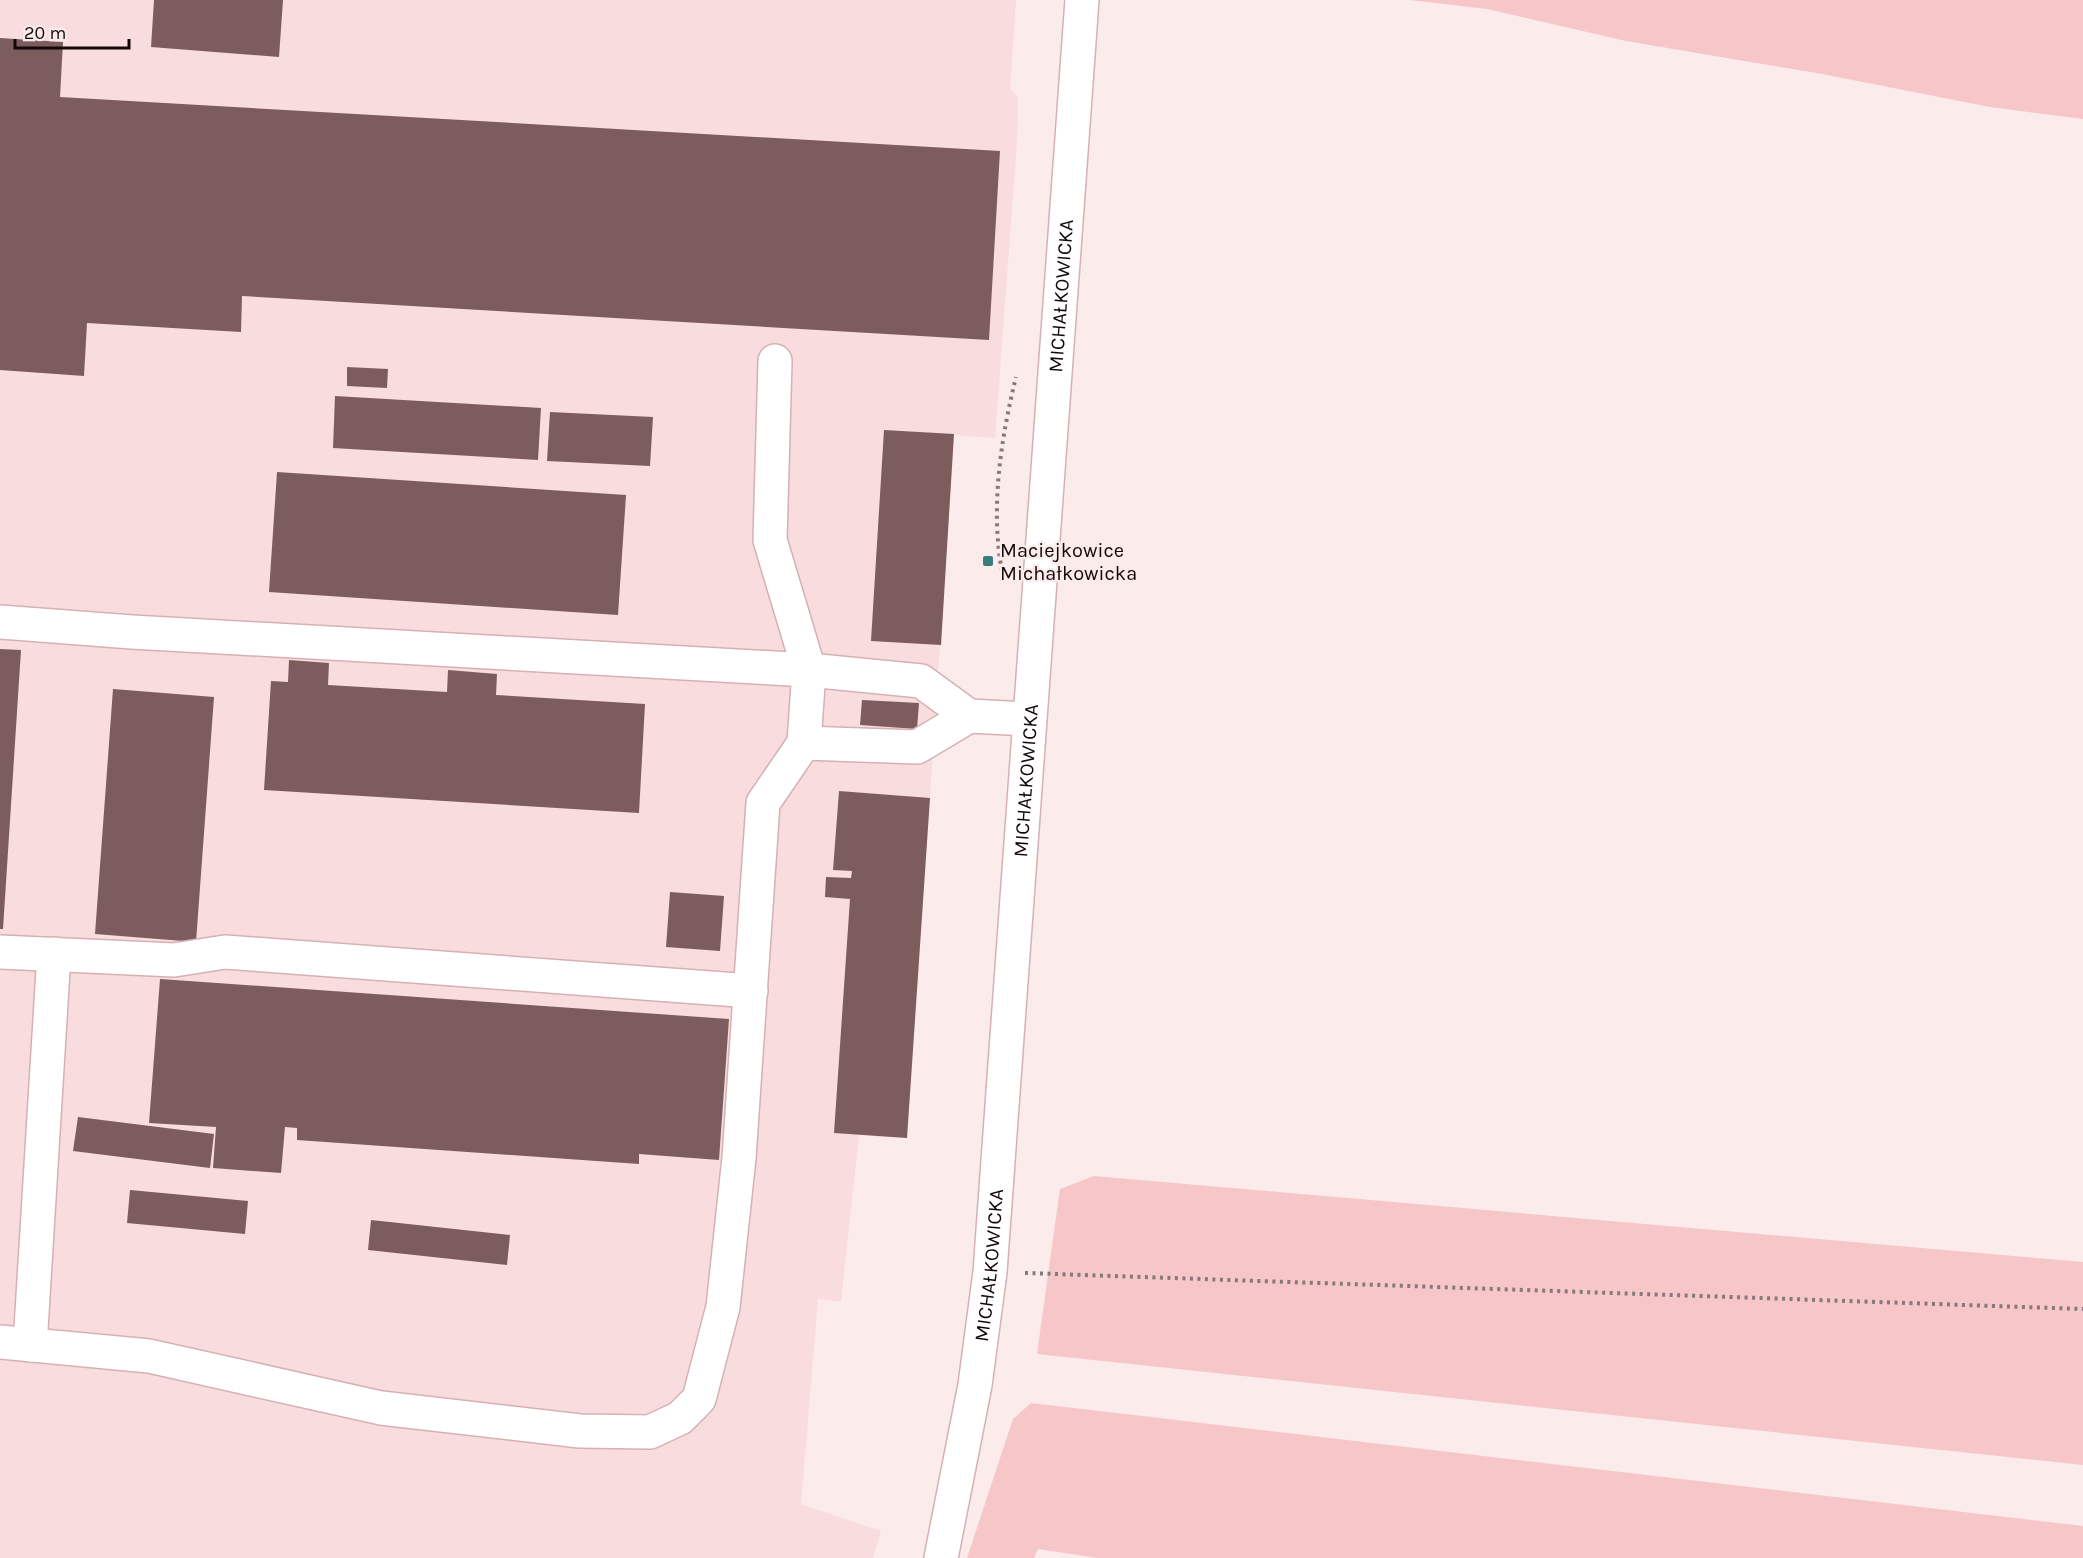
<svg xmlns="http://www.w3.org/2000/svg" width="2083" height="1558" viewBox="0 0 2083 1558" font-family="Karla,sans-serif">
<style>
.built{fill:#f9dcdd}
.green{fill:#f7c6c8}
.building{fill:#7d5c5e}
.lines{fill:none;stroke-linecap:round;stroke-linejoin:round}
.minor-casing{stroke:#d6b1b3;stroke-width:36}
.path{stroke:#867979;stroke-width:4;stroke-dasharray:3 4.5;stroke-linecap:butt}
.minor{stroke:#fff;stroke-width:33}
.poi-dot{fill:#357e7b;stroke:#fbebeb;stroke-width:2}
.labels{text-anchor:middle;stroke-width:4.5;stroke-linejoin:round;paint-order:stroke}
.street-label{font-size:20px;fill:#130808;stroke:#fbebeb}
.poi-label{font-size:20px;fill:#130808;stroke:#fbebeb;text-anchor:start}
</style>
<rect width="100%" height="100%" fill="#fbebeb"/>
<!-- built -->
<path class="built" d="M0,0H1016L1010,89L1018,98L1017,141L995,438L954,435L907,1138L859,1135L841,1302L818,1299L801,1504L881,1531L873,1558H0Z"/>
<!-- green -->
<path class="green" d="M1410,0H2083V119L1990,107L1822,74L1626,41L1487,9Z
M1094,1176L2083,1262V1465L1037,1354L1060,1189Z
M1031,1403L2083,1526V1558H1097L1038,1549L1034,1558H967L1013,1419Z"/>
<!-- building -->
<path class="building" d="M154,0H283L279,57L151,47Z
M0,38L63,42L60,97L1000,151L989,340L242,296L241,332L87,323L84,376L0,370Z
M347,367L388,369L387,388L347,386Z
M335,396L541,408L538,460L333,448Z
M550,412L653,417L650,466L547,461Z
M884,430L954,434L941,645L871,641Z
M277,472L626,495L618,615L269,592Z
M0,649L21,650L3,929H0Z
M289,660L329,663L328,685L447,692L448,670L497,674L496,695L645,704L639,813L264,790L271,681L288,682Z
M113,689L214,697L196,942L95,934Z
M862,700L919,703L917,729L860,725Z
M839,791L930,798L907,1138L834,1133L850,899L825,897L826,877L851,878L852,871L833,870Z
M670,892L724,896L720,951L666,947Z
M160,979L729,1019L719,1160L639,1154V1164L297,1140V1128L285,1127L281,1173L213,1168L216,1127L149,1123Z
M78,1117L214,1134L210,1168L73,1151Z
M130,1190L248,1201L245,1234L127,1223Z
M371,1220L510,1235L507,1265L368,1250Z"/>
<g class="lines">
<!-- minor casing -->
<g class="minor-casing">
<g id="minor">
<path d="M0,622L132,632L809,670L921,681L969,716L1029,719"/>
<path d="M804,743L917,747L969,716"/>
<path d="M0,952L174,960L225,952L751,991"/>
<path d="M0,1342L149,1356L381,1408L580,1431L650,1432L680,1418L699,1399L723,1307L739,1158L763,803L804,743L809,670L770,540L775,361"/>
<path d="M30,1345L54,954"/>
<path id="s1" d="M941,1558L975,1385L990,1272L1082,0"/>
</g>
</g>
<!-- path -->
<path class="path" d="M1002,571C990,508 1001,438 1016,377
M1025,1273L2083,1309"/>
<!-- minor -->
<use href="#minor" class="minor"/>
</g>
<!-- markers -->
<rect class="poi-dot" x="982" y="555" width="12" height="12" rx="3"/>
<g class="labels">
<!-- street labels -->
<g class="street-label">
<text dy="7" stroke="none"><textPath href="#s1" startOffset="1269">MICHAŁKOWICKA</textPath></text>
<text dy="7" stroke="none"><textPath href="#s1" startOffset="783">MICHAŁKOWICKA</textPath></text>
<text dy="7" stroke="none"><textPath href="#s1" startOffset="297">MICHAŁKOWICKA</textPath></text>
</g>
<!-- poi labels -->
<g class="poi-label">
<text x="1000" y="557">Maciejkowice<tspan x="1000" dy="23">Michałkowicka</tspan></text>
</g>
</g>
<!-- scale -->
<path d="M15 39v9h114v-9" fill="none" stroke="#130808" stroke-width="3"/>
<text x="24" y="39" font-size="18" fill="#130808" stroke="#fbebeb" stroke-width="4.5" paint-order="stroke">20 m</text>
</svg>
